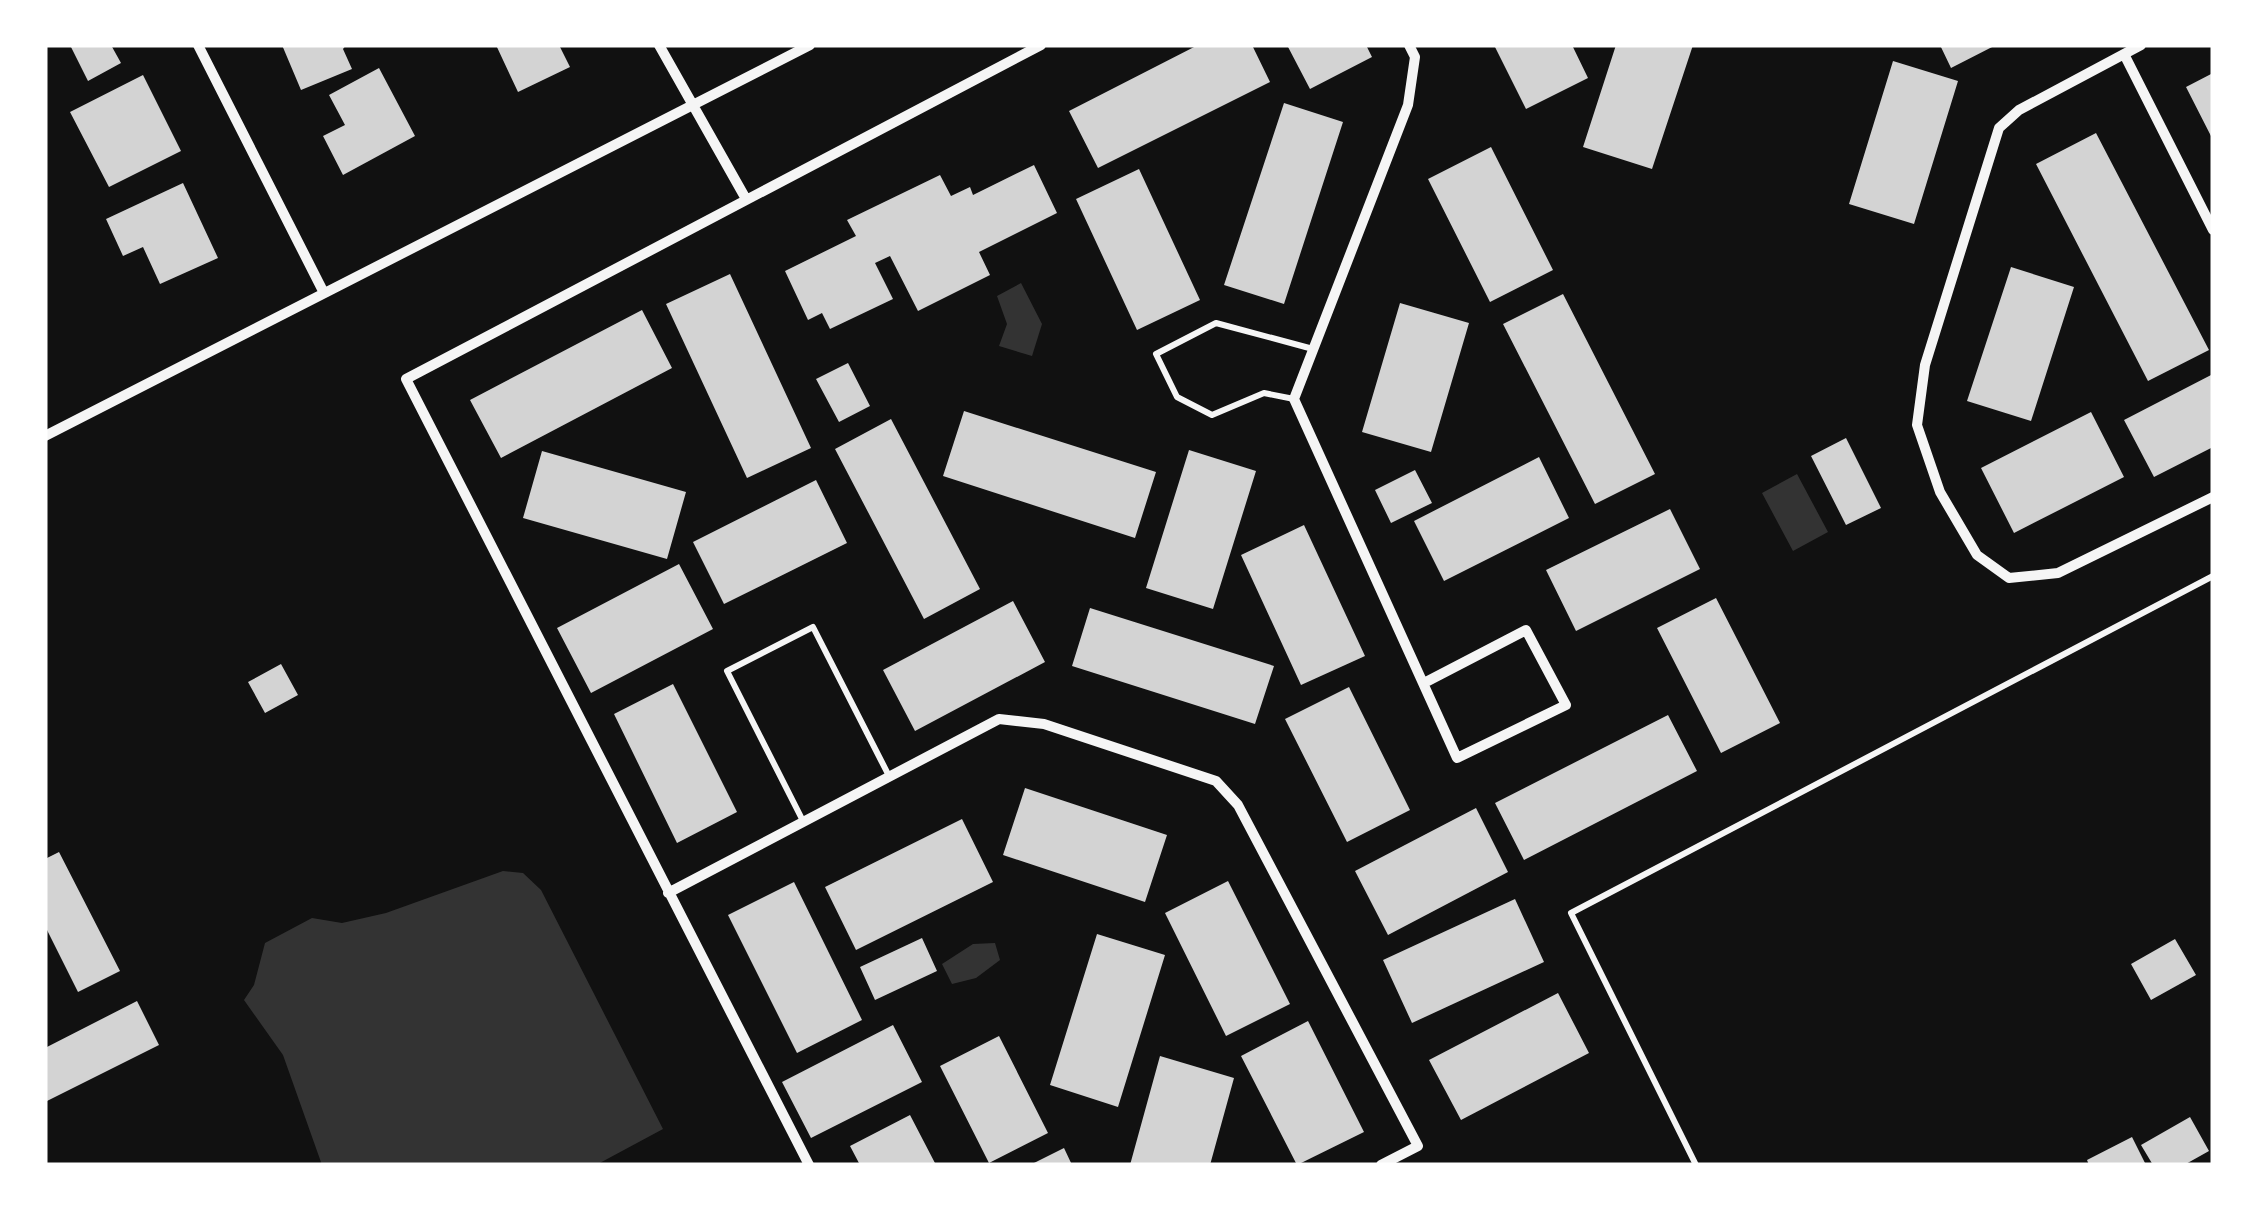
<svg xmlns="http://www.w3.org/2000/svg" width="2258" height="1210" viewBox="0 0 2258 1210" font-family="'Exo 2',sans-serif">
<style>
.water{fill:#333}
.building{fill:#d3d3d3}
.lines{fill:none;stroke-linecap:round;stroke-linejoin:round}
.service{stroke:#f5f5f5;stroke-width:6}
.minor{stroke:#f5f5f5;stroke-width:10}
</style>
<rect width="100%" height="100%" fill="#111"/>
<!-- water -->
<path class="water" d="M1021,283L1042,324L1032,356L999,346L1007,324L997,296Z
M1797,474L1828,532L1793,551L1762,493Z
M503,871L523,873L541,890L663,1129L596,1165H322L283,1055L244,1000L254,985L265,943L312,918L342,923L386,913Z
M995,943L1000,960L976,978L952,984L942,964L973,944Z"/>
<!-- building -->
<path class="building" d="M70,45H111L121,63L88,81Z
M282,45H346L343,49L352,69L301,90Z
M496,45H559L570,67L518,92Z
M1198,45H1252L1270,82L1098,168L1069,111Z
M1287,45H1366L1372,57L1310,89Z
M1494,45H1572L1588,78L1526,109Z
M1616,45H1693L1652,169L1583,147Z
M1940,45H1996L1951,68Z
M1893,61L1958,81L1914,224L1849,204Z
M379,68L415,136L343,175L323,136L345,125L329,95Z
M2213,73V140L2186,87Z
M143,75L181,151L109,187L70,112Z
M1284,103L1343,122L1284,304L1224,285Z
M2096,133L2209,350L2148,381L2036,164Z
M1491,147L1553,270L1490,302L1428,179Z
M1034,165L1057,213L979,252L990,275L918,311L890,256L875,263L893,299L830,329L822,313L808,320L785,271L856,236L847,220L940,175L951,196L970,187L973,195Z
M1139,169L1200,300L1137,330L1076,199Z
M183,183L218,258L160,284L143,247L123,256L106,219Z
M2011,267L2074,287L2031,421L1967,401Z
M730,274L811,448L747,478L666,304Z
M1563,294L1655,474L1595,504L1503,324Z
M1400,303L1469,323L1431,452L1362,432Z
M642,310L672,368L501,458L470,400Z
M848,363L870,406L839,422L816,379Z
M2213,374V447L2154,477L2124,420Z
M964,411L1156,472L1135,538L943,476Z
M2091,412L2124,477L2014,533L1981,468Z
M891,419L980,589L924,619L835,449Z
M1846,438L1881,508L1846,525L1811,456Z
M1189,450L1256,471L1213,609L1146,588Z
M542,451L686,492L667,559L523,518Z
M1539,457L1569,518L1444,581L1414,521Z
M1415,470L1432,503L1391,523L1375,490Z
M816,480L847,543L724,604L693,542Z
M1670,509L1700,569L1576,631L1546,570Z
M1304,525L1365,656L1301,685L1241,555Z
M679,564L713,629L591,693L557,628Z
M1716,598L1780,723L1721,753L1657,628Z
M1013,601L1045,662L915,731L883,670Z
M1090,608L1274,666L1255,724L1072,666Z
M281,664L298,695L265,713L248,682Z
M673,684L737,812L677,843L614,714Z
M1349,687L1410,810L1347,842L1285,719Z
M1668,715L1697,771L1524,860L1495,803Z
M1025,788L1167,835L1145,902L1003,855Z
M1476,808L1508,872L1388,935L1355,871Z
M962,819L993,882L856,950L825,887Z
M59,852L120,971L78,992L45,926V859Z
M1228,881L1290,1004L1226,1036L1165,913Z
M794,882L862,1020L797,1053L728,915Z
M1515,899L1544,962L1412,1023L1383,960Z
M1097,934L1165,955L1118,1107L1050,1085Z
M922,938L937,971L875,1000L860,967Z
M2175,939L2196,975L2151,1000L2131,964Z
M1558,993L1589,1053L1461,1120L1429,1060Z
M137,1001L159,1045L45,1102V1048Z
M1308,1021L1364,1132L1297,1165L1241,1056Z
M893,1025L922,1082L811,1138L782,1082Z
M999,1036L1048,1133L989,1163L940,1066Z
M1160,1056L1234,1078L1210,1165H1130Z
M910,1115L936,1165H860L850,1146Z
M2190,1117L2209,1151L2184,1165H2153L2141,1145Z
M2132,1137L2146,1165H2089L2087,1160Z
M1064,1148L1072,1165H1030Z"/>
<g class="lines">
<!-- service -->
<path class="service" d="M1294,399L1264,393L1212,415L1177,397L1156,354L1216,323L1313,349
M803,821L727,671L813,627L889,776
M1696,1165L1571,913L2213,576"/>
<!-- minor -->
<path class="minor" d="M198,45L324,293
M659,45L746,199
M1409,45L1415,57L1408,105L1294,399L1457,758L1566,705L1526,630L1424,683
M2141,45L2019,110L1999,128L1925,365L1917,425L1940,492L1977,555L2009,578L2058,573L2213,497
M2125,56L2213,230
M45,436L810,45
M668,893L999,719L1044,724L1216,781L1238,805L1418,1146L1381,1165
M809,1165L406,379L1041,45"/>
</g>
<!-- border -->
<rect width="2258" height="1210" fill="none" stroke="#ffffff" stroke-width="95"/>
</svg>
